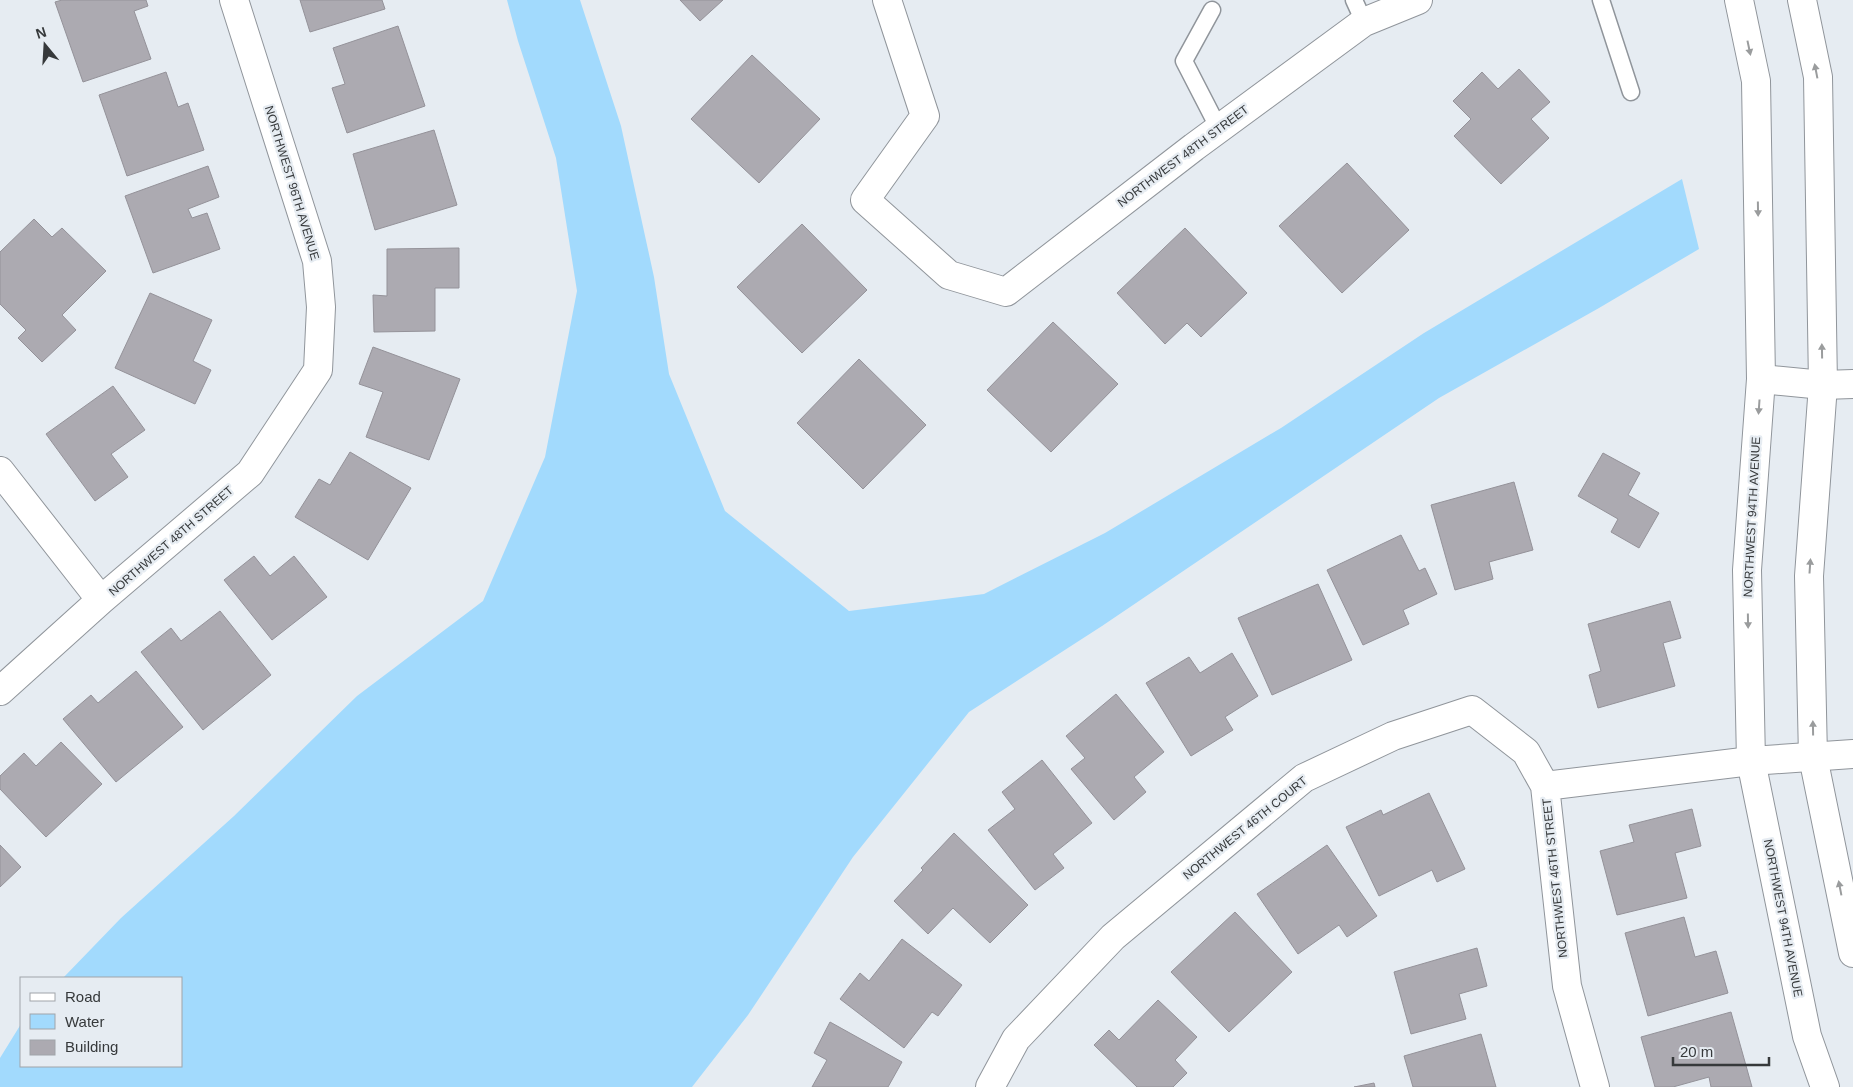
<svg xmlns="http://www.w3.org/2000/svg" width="1853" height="1087" viewBox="0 0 1853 1087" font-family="Helvetica,sans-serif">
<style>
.water{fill:#a2dafd}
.building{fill:#acaab1;stroke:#949299}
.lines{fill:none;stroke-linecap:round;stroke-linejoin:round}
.lane-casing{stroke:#90959b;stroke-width:19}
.street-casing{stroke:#90959b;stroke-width:30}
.secondary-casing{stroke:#90959b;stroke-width:30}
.lane{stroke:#fff;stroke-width:16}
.street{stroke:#fff;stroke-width:28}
.secondary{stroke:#fff;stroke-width:28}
.oneway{fill:#9a9c9d}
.labels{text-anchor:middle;stroke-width:4.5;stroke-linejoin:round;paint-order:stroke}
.street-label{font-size:12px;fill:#36393b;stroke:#e6ecf2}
</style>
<rect width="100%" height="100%" fill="#e6ecf2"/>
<!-- water -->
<path class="water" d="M507,0H580L621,126L654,277L669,374L725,511L849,611L984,594L1105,533L1281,428L1424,333L1682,179L1699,249L1599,308L1439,398L1102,626L969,712L853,857L748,1015L692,1087H0V1058L21,1024V1066H181V978H63L121,918L234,816L357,696L483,601L545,457L577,291L556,158L518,41Z"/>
<!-- building -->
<path class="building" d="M62,0H146L148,6L134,11L151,59L83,82L55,2Z
M300,0H382L385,9L310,32Z
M680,0H723L700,21Z
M398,26L425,106L347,133L332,88L345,84L333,48Z
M752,55L820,119L759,183L691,119Z
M1519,69L1550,102L1531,119L1549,138L1501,184L1454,136L1471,119L1453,101L1482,72L1498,89Z
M166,72L178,107L188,103L204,150L127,176L99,95Z
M434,130L457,205L375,230L353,154Z
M1347,163L1409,230L1342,293L1279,226Z
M208,166L219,197L188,209L192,218L207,213L220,249L153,273L125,196Z
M34,219L52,237L62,228L106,271L62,315L76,330L42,362L18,338L26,330L0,304V252Z
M802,224L867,290L802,353L737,287Z
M1185,228L1247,293L1201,337L1187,323L1165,344L1117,293Z
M459,248V288H435V331L374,332L373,295L387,296V249Z
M150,293L212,320L193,361L211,370L195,404L115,368Z
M1053,322L1118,384L1051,452L987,390Z
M373,347L460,379L429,460L366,437L383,392L359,384Z
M859,359L926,425L863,489L797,423Z
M113,386L145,430L111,454L128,477L95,501L46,434Z
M350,452L411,488L368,560L295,517L319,479L330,485Z
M1603,453L1640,473L1628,495L1659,513L1639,548L1611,532L1618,519L1578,496Z
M1514,482L1533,550L1489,562L1493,579L1455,590L1431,505Z
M1401,535L1419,571L1425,568L1437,594L1403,610L1409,624L1363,645L1327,570Z
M254,556L270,576L294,556L327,597L272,640L224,580Z
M1318,584L1352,660L1272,695L1238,618Z
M1670,601L1681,638L1663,643L1675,686L1598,708L1589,675L1601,671L1588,624Z
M220,611L271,675L203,730L141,652L171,628L181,641Z
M1232,653L1258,696L1225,717L1233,730L1191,756L1146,683L1189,657L1200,673Z
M136,671L183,727L116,782L63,719L91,695L98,703Z
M1116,694L1164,752L1134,777L1146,792L1114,820L1071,769L1085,758L1066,736Z
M61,742L102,784L46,837L0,789V776L24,753L36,766Z
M1042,760L1092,823L1053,854L1064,868L1035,890L988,830L1015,809L1002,792Z
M1429,793L1465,869L1437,882L1432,870L1379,896L1346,827L1381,810L1383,815Z
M1692,809L1701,846L1675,853L1687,898L1617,915L1600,851L1634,842L1629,825Z
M954,833L1028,905L990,943L953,908L928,934L894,901L923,870L921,868Z
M0,845L21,867L0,887Z
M1327,845L1377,916L1347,937L1339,925L1298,954L1257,894Z
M1235,912L1292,972L1229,1032L1171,972Z
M1684,917L1695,957L1716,951L1728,993L1648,1016L1625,933Z
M902,939L962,985L938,1016L932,1012L904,1048L840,999L860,973L869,981Z
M1477,948L1487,986L1459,994L1466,1019L1411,1034L1394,972Z
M1158,1000L1197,1037L1175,1060L1187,1073L1173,1087H1137L1094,1045L1109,1030L1119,1040Z
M1731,1012L1752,1087H1711L1709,1077L1673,1087H1655L1641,1037Z
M830,1022L902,1062L888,1087H812L827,1060L814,1053Z
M1481,1034L1496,1087H1413L1404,1056Z
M1374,1083L1375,1087H1354Z"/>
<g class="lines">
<!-- lane casing -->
<g class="lane-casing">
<path id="lane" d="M1354,0L1364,22
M1601,0L1631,92
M1212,10L1184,61L1219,129"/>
</g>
<!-- street casing -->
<g class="street-casing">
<path id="street" d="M887,0L925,116L865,200L949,275L1006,292L1194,147L1364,22L1418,0
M1761,379L1823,385L1853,384
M0,471L101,600
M0,691L101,600L250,473L318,370L321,307L317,261L234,0
M1545,786L1751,761L1853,754
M990,1087L1016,1039L1113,937L1304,778L1393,736L1472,710L1526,752L1545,786L1567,986L1595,1087"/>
</g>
<!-- secondary casing -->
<g class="secondary-casing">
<path id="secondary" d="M1739,0L1756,81L1761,379L1747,570L1751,761L1807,1036L1825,1087
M1802,0L1818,77L1823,385L1809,576L1813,757L1853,953"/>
</g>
<!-- lane -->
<use href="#lane" class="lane"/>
<!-- street -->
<use href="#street" class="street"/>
<!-- secondary -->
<use href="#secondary" class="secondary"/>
</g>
<!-- one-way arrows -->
<defs><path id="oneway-solid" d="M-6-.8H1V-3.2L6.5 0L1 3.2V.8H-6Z" transform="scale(1.25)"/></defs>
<g class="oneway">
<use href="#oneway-solid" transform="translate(1749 48) rotate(78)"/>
<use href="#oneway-solid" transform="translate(1816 71) rotate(-101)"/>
<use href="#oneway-solid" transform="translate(1758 209) rotate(89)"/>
<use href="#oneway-solid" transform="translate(1822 351) rotate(-91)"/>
<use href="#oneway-solid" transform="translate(1759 407) rotate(94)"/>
<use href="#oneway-solid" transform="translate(1810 566) rotate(-86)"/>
<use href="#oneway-solid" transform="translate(1748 621) rotate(89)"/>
<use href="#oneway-solid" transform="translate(1813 728) rotate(-91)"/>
<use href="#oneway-solid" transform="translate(1840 888) rotate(-101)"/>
</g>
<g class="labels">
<!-- street labels -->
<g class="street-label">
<text transform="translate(1183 156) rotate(-37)" y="4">NORTHWEST 48TH STREET</text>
<text transform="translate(292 183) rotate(73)" y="4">NORTHWEST 96TH AVENUE</text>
<text transform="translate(1752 517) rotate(-87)" y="4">NORTHWEST 94TH AVENUE</text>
<text transform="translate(171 541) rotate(-41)" y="4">NORTHWEST 48TH STREET</text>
<text transform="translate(1245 828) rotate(-39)" y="4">NORTHWEST 46TH COURT</text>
<text transform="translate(1555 878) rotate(-96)" y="4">NORTHWEST 46TH STREET</text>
<text transform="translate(1783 918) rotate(79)" y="4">NORTHWEST 94TH AVENUE</text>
</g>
</g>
<!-- legend -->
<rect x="20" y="977" width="162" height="90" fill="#e6ecf2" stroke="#a0a4a9"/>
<rect x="30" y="993" width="25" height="8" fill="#ffffff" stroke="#a0a4a9"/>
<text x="65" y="1002" font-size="15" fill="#36393b">Road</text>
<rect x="30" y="1014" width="25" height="15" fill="#a2dafd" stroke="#a0a4a9"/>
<text x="65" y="1027" font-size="15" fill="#36393b">Water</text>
<rect x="30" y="1040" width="25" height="15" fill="#acaab1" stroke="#a0a4a9"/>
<text x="65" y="1052" font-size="15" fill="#36393b">Building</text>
<!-- north arrow -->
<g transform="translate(45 45) rotate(342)" stroke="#e6ecf2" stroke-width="4" paint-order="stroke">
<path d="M0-4L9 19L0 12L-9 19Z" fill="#36393b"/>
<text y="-8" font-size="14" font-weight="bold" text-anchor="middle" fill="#36393b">N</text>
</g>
<!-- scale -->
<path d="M1673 1057v8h96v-8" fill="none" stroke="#36393b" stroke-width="2.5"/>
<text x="1680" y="1057" font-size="15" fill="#36393b" stroke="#e6ecf2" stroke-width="4" paint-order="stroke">20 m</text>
</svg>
